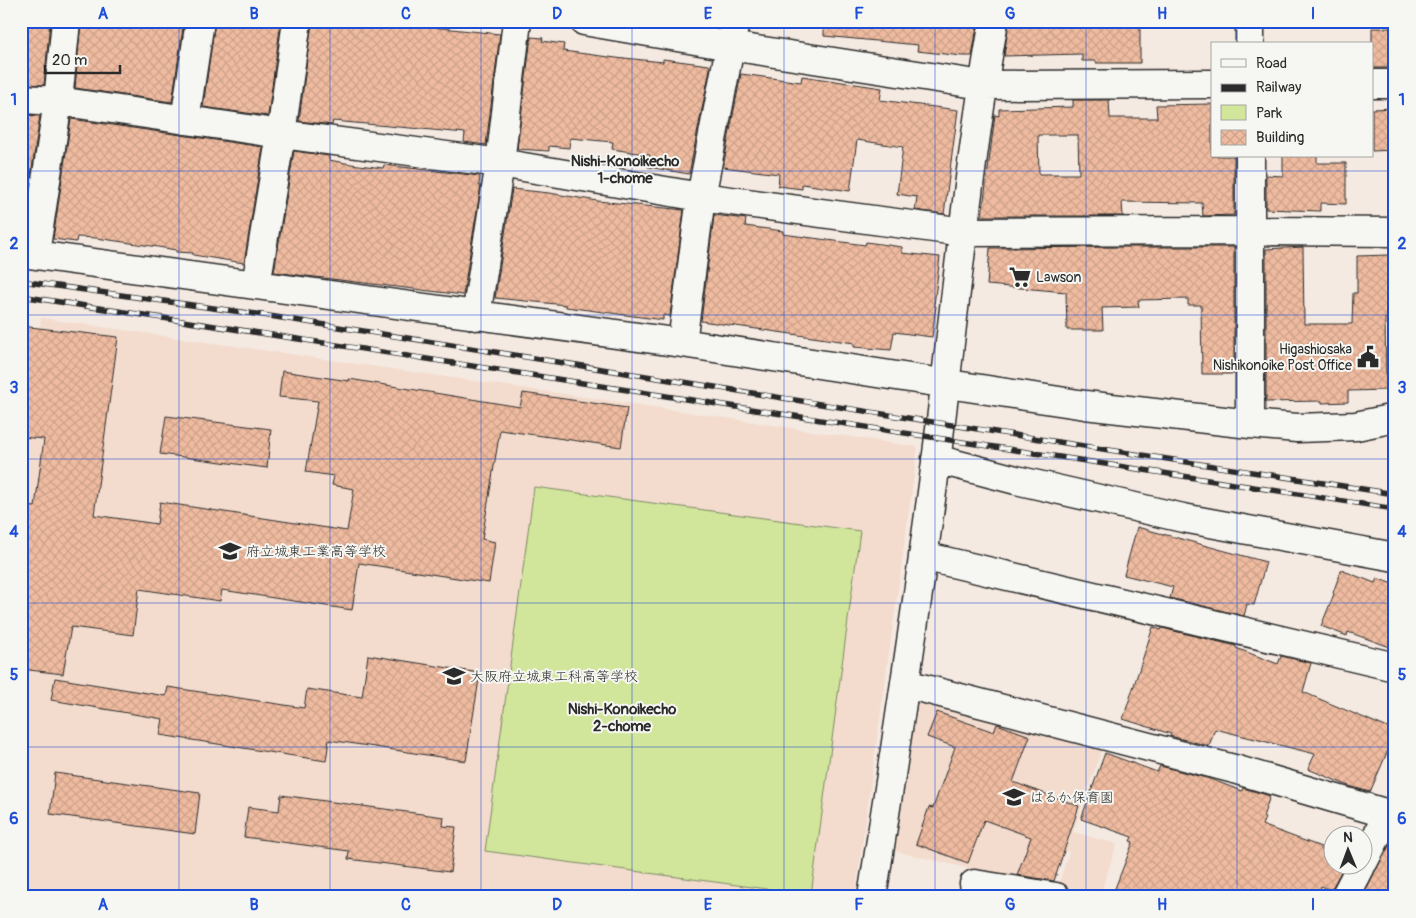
<svg xmlns="http://www.w3.org/2000/svg" width="1416" height="918" viewBox="0 0 1416 918" font-family="Pangolin,'Klee One',sans-serif">
<style>
.built{fill:#f3dcce}
.park{fill:#d1e69b;stroke:#7e8863}
.building{fill:url(#building-cross-hatch);stroke:#2b2b2b;fill-rule:evenodd}
.lines{fill:none;stroke-linecap:round;stroke-linejoin:round}
.minor-casing{stroke:#2b2b2b;stroke-width:31}
.minor{stroke:#f6f6f2;stroke-width:28}
.rail-casing{stroke:#2b2b2b;stroke-width:5.5}
.rail{stroke:#f6f6f2;stroke-width:4;stroke-dasharray:11;stroke-linecap:butt}
.grid{fill:none;stroke:#1d4ed8;stroke-width:1;stroke-opacity:0.55}
.labels{text-anchor:middle;stroke-width:4;stroke-linejoin:round;paint-order:stroke}
.poi-label{font-size:14px;fill:#2b2b2b;stroke:#f6f6f2;text-anchor:start}
.neighbourhood-label{font-size:15px;font-weight:bold;fill:#2b2b2b;stroke:#f6f6f2}
.neatline{fill:none;stroke:#1d4ed8;stroke-width:2}
.grid-label{font-size:16px;text-anchor:middle;font-weight:bold;fill:#1d4ed8}
</style>
<defs>
<pattern id="building-cross-hatch" width="8" height="8" patternUnits="userSpaceOnUse" patternTransform="scale(1.25)"><rect width="8" height="8" fill="#efbba0"/><path d="M0 0l8 8M0 8l8-8" fill="none" stroke="#cda18a"/></pattern>
</defs>
<rect width="100%" height="100%" fill="#f5eae2"/>
<filter id="ink" filterUnits="userSpaceOnUse"><feTurbulence type="fractalNoise" baseFrequency=".02" numOctaves="2"/><feDisplacementMap in="SourceGraphic" scale="10" xChannelSelector="R" yChannelSelector="G"/><feConvolveMatrix kernelMatrix="1 2 1 2 8 2 1 2 1" color-interpolation-filters="sRGB"/></filter>
<g filter="url(#ink)">
<!-- built -->
<path class="built" d="M41,318L668,409L918,447L855,897H76L21,889V463Z
M918,696L1104,743L1073,832L1117,844L1100,895L1057,889L1069,852L1043,844L1030,883L894,851Z"/>
<!-- park -->
<path class="park" d="M534,487L860,531L811,895L485,851Z"/>
<!-- building -->
<path class="building" d="M21,21H50L44,85L25,84V75L21,74Z
M81,21H184L172,102L75,88Z
M215,21H281L268,116L203,107Z
M312,21H408L433,25L432,27L500,34L486,145L464,142L465,133L333,121L332,125L299,121Z
M824,21H978L972,56H962L917,51L918,45L824,36Z
M1009,21H1076V26L1140,24V63H1096V61H1082V54L1004,56Z
M1372,28H1395V65H1394V68H1372Z
M531,37L543,38L542,41L564,44L563,51L624,59V58L663,62V59L709,65L710,69L689,174L648,167L650,155L612,149L613,142L570,138L569,148L549,146V151L517,149Z
M741,74L801,82L802,76L882,88L880,100L958,110L944,214L915,210L917,197L897,194L903,147L857,140L850,191L802,184V189L778,186L779,174L723,167Z
M1073,100H1109L1110,118H1157L1156,105L1212,104V156H1234V215L1203,216L1202,203L1122,202L1123,216H982L995,115L999,116V109L1073,107ZM1038,135H1078L1079,174H1039Z
M1395,108V150L1372,151V109Z
M24,115L40,116L22,235L21,118H24Z
M71,119L263,147L244,263L193,255V253L176,252V250L158,247L96,238L77,237L76,242L53,239Z
M294,151L329,156V160L351,164L383,168L384,165L480,176L479,186H481L463,295L274,272Z
M1283,156H1317V163H1346V204L1320,203V211L1266,209V175L1283,176Z
M512,189L549,193L598,201L684,210L670,316L663,315V320L566,307V305L495,298Z
M714,215L746,219L745,226L783,231V234L865,245L866,242L902,247V253L940,257L934,305L936,306L932,337L894,332L891,350L854,347V343L701,321Z
M1125,247H1234V374H1202L1201,305H1188V299L1138,300L1139,307L1102,308L1103,330H1067L1066,292L987,285L990,248Z
M1303,247L1304,324H1352L1353,293H1357V256L1389,255L1388,293L1391,294V318H1385L1386,390L1348,391V402L1322,403V401L1266,402V249Z
M21,326L118,337L94,515L157,524L160,502L347,531L354,489L332,485L334,476L306,472L318,401L279,397L282,371L349,381V379L520,407L523,393L627,408L621,447L500,430L482,539L495,542L489,583L359,563L352,610L222,590L220,601L139,589L133,635L71,627L63,674L21,669V547L27,506L35,507L44,439L21,437Z
M166,416L271,429L267,468L160,454Z
M1137,527L1266,562L1254,605L1247,604L1244,616L1170,598L1173,587L1124,575Z
M1341,570L1375,583L1377,578L1395,585V633L1390,647L1348,632L1347,636L1321,626L1334,594L1333,593Z
M1153,627L1161,630L1162,628L1236,646V648L1278,664L1281,656L1311,663L1303,692L1395,731V734L1370,792L1349,786L1308,769L1315,754L1215,729L1209,746L1170,736L1171,734L1123,719Z
M368,655L480,673L466,761L329,740L326,761L160,735L163,719L51,700L55,678L166,696L168,687L304,708L307,689L362,697Z
M937,712L994,732L997,724L1030,736L1013,782L1079,806L1054,881L1017,875L1031,837L984,820L968,863L916,844L929,807L933,808L955,747L927,737Z
M1105,753L1157,772L1160,766L1210,779L1242,791L1243,788L1270,796L1263,817L1265,818L1262,825L1321,847L1320,849L1334,854V866H1344L1331,890L1321,886L1317,897H1131L1114,891L1133,842L1130,841L1132,837L1081,819Z
M55,773L200,793L195,834L50,814Z
M281,795L444,817L443,826L456,827L450,872L348,859L349,851L244,837L248,807L279,811Z
M1395,835V897H1363L1375,871Z"/>
<g class="lines">
<!-- minor casing -->
<g class="minor-casing">
<path id="minor" d="M584,21L730,46L982,85L1212,84
M1250,44V21
M1372,84H1395
M21,99L58,101L281,134L500,163L701,197L964,232L1251,231L1395,232
M185,120L200,21
M21,253L682,343L1085,405L1250,424L1297,428L1356,426L1395,418
M35,254L58,101L66,21
M256,285L281,134L297,21
M476,316L500,163L517,21
M682,343L701,197L735,21
M1250,424V156
M936,459L1016,480L1183,518L1395,557
M923,556L1395,667
M906,684L1234,769L1388,814L1364,861
M974,884L1056,897
M872,897C895,752 917,607 936,462C954,315 968,167 994,21
M1345,897L1361,866"/>
</g>
<!-- minor -->
<use href="#minor" class="minor"/>
<!-- rail casing -->
<g class="rail-casing">
<path id="rail" d="M21,281L263,315L1109,450L1395,494
M21,296L1395,509"/>
</g>
<!-- rail -->
<use href="#rail" class="rail"/>
</g>
</g>
<!-- grid -->
<path class="grid" d="M179,21V897M330,21V897M481,21V897M632,21V897M784,21V897M935,21V897M1086,21V897M1237,21V44M1237,156V897M21,171H1395M21,315H1395M21,459H1395M21,603H1395M21,747H1395"/>
<!-- icons -->
<defs>
<g id="supermarket-bare" transform="scale(1.725)"><path d="M-6-5.5h2.5l.6 2H6L4.5 2H-2.5L-4.4-4H-6ZM-1.5 3.2a1.3 1.3 0 1 0 .1 0ZM3 3.2a1.3 1.3 0 1 0 .1 0Z" fill="#2b2b2b" stroke="#f6f6f2" stroke-width="2.5" paint-order="stroke"/></g>
<g id="civic-bare" transform="scale(1.725)"><path d="M-.6-6.5H3V-4.5H.6V-3L4-1V1h2V6H-6V1h2V-1L-.6-3ZM-1.2 2.5V6h2.4V2.5Z" fill="#2b2b2b" stroke="#f6f6f2" stroke-width="2.5" paint-order="stroke"/></g>
<g id="school-bare" transform="scale(1.725)"><path d="M0-5L7-2L0 1L-7-2ZM-4 1L0 2.5L4 1V4Q0 6-4 4Z" fill="#2b2b2b" stroke="#f6f6f2" stroke-width="2.5" paint-order="stroke"/></g>
</defs>
<g fill-rule="evenodd">
<use href="#supermarket-bare" x="1020" y="277"/>
<use href="#civic-bare" x="1368" y="357"/>
<use href="#school-bare" x="230" y="551"/>
<use href="#school-bare" x="454" y="676"/>
<use href="#school-bare" x="1014" y="797"/>
</g>
<g class="labels">
<!-- poi labels -->
<g class="poi-label">
<text x="1036" y="282">Lawson</text>
<text x="1352" y="354" text-anchor="end">Higashiosaka<tspan x="1352" dy="16">Nishikonoike Post Office</tspan></text>
<text x="246" y="556">府立城東工業高等学校</text>
<text x="470" y="681">大阪府立城東工科高等学校</text>
<text x="1030" y="802">はるか保育園</text>
</g>
<!-- neighbourhood labels -->
<g class="neighbourhood-label">
<text x="625" y="166">Nishi-Konoikecho<tspan x="625" dy="17">1-chome</tspan></text>
<text x="622" y="714">Nishi-Konoikecho<tspan x="622" dy="17">2-chome</tspan></text>
</g>
</g>
<!-- margin -->
<rect width="1416" height="918" fill="none" stroke="#f6f6f2" stroke-width="55"/>
<!-- legend -->
<rect x="1211" y="42" width="162" height="115" fill="#f6f6f2" stroke="#a5a5a2"/>
<rect x="1221" y="59" width="25" height="8" fill="#f6f6f2" stroke="#a5a5a2"/>
<text x="1256" y="68" font-size="15" fill="#2b2b2b">Road</text>
<rect x="1221" y="84" width="25" height="8" fill="#2b2b2b" stroke="#a5a5a2"/>
<text x="1256" y="92" font-size="15" fill="#2b2b2b">Railway</text>
<rect x="1221" y="105" width="25" height="15" fill="#d1e69b" stroke="#a5a5a2"/>
<text x="1256" y="118" font-size="15" fill="#2b2b2b">Park</text>
<rect x="1221" y="130" width="25" height="15" fill="url(#building-cross-hatch)" stroke="#a5a5a2"/>
<text x="1256" y="142" font-size="15" fill="#2b2b2b">Building</text>
<!-- north arrow -->
<g transform="translate(1348 850) rotate(359)"><circle r="24" fill="#f6f6f2" stroke="#a5a5a2"/>
<path d="M0-4L9 19L0 12L-9 19Z" fill="#2b2b2b"/>
<text y="-8" font-size="14" font-weight="bold" text-anchor="middle" fill="#2b2b2b">N</text>
</g>
<!-- scale -->
<path d="M45 65v8h75v-8" fill="none" stroke="#2b2b2b" stroke-width="2.5"/>
<text x="52" y="65" font-size="15" fill="#2b2b2b" stroke="#f6f6f2" stroke-width="4" paint-order="stroke">20 m</text>
<rect x="28" y="28" width="1360" height="862" class="neatline"/>
<g class="grid-label">
<text x="103" y="19">A</text>
<text x="254" y="19">B</text>
<text x="406" y="19">C</text>
<text x="557" y="19">D</text>
<text x="708" y="19">E</text>
<text x="859" y="19">F</text>
<text x="1010" y="19">G</text>
<text x="1162" y="19">H</text>
<text x="1313" y="19">I</text>
<text x="14" y="105">1</text>
<text x="1402" y="105">1</text>
<text x="14" y="249">2</text>
<text x="1402" y="249">2</text>
<text x="14" y="393">3</text>
<text x="1402" y="393">3</text>
<text x="14" y="537">4</text>
<text x="1402" y="537">4</text>
<text x="14" y="680">5</text>
<text x="1402" y="680">5</text>
<text x="14" y="824">6</text>
<text x="1402" y="824">6</text>
<text x="103" y="910">A</text>
<text x="254" y="910">B</text>
<text x="406" y="910">C</text>
<text x="557" y="910">D</text>
<text x="708" y="910">E</text>
<text x="859" y="910">F</text>
<text x="1010" y="910">G</text>
<text x="1162" y="910">H</text>
<text x="1313" y="910">I</text>
</g>
</svg>
